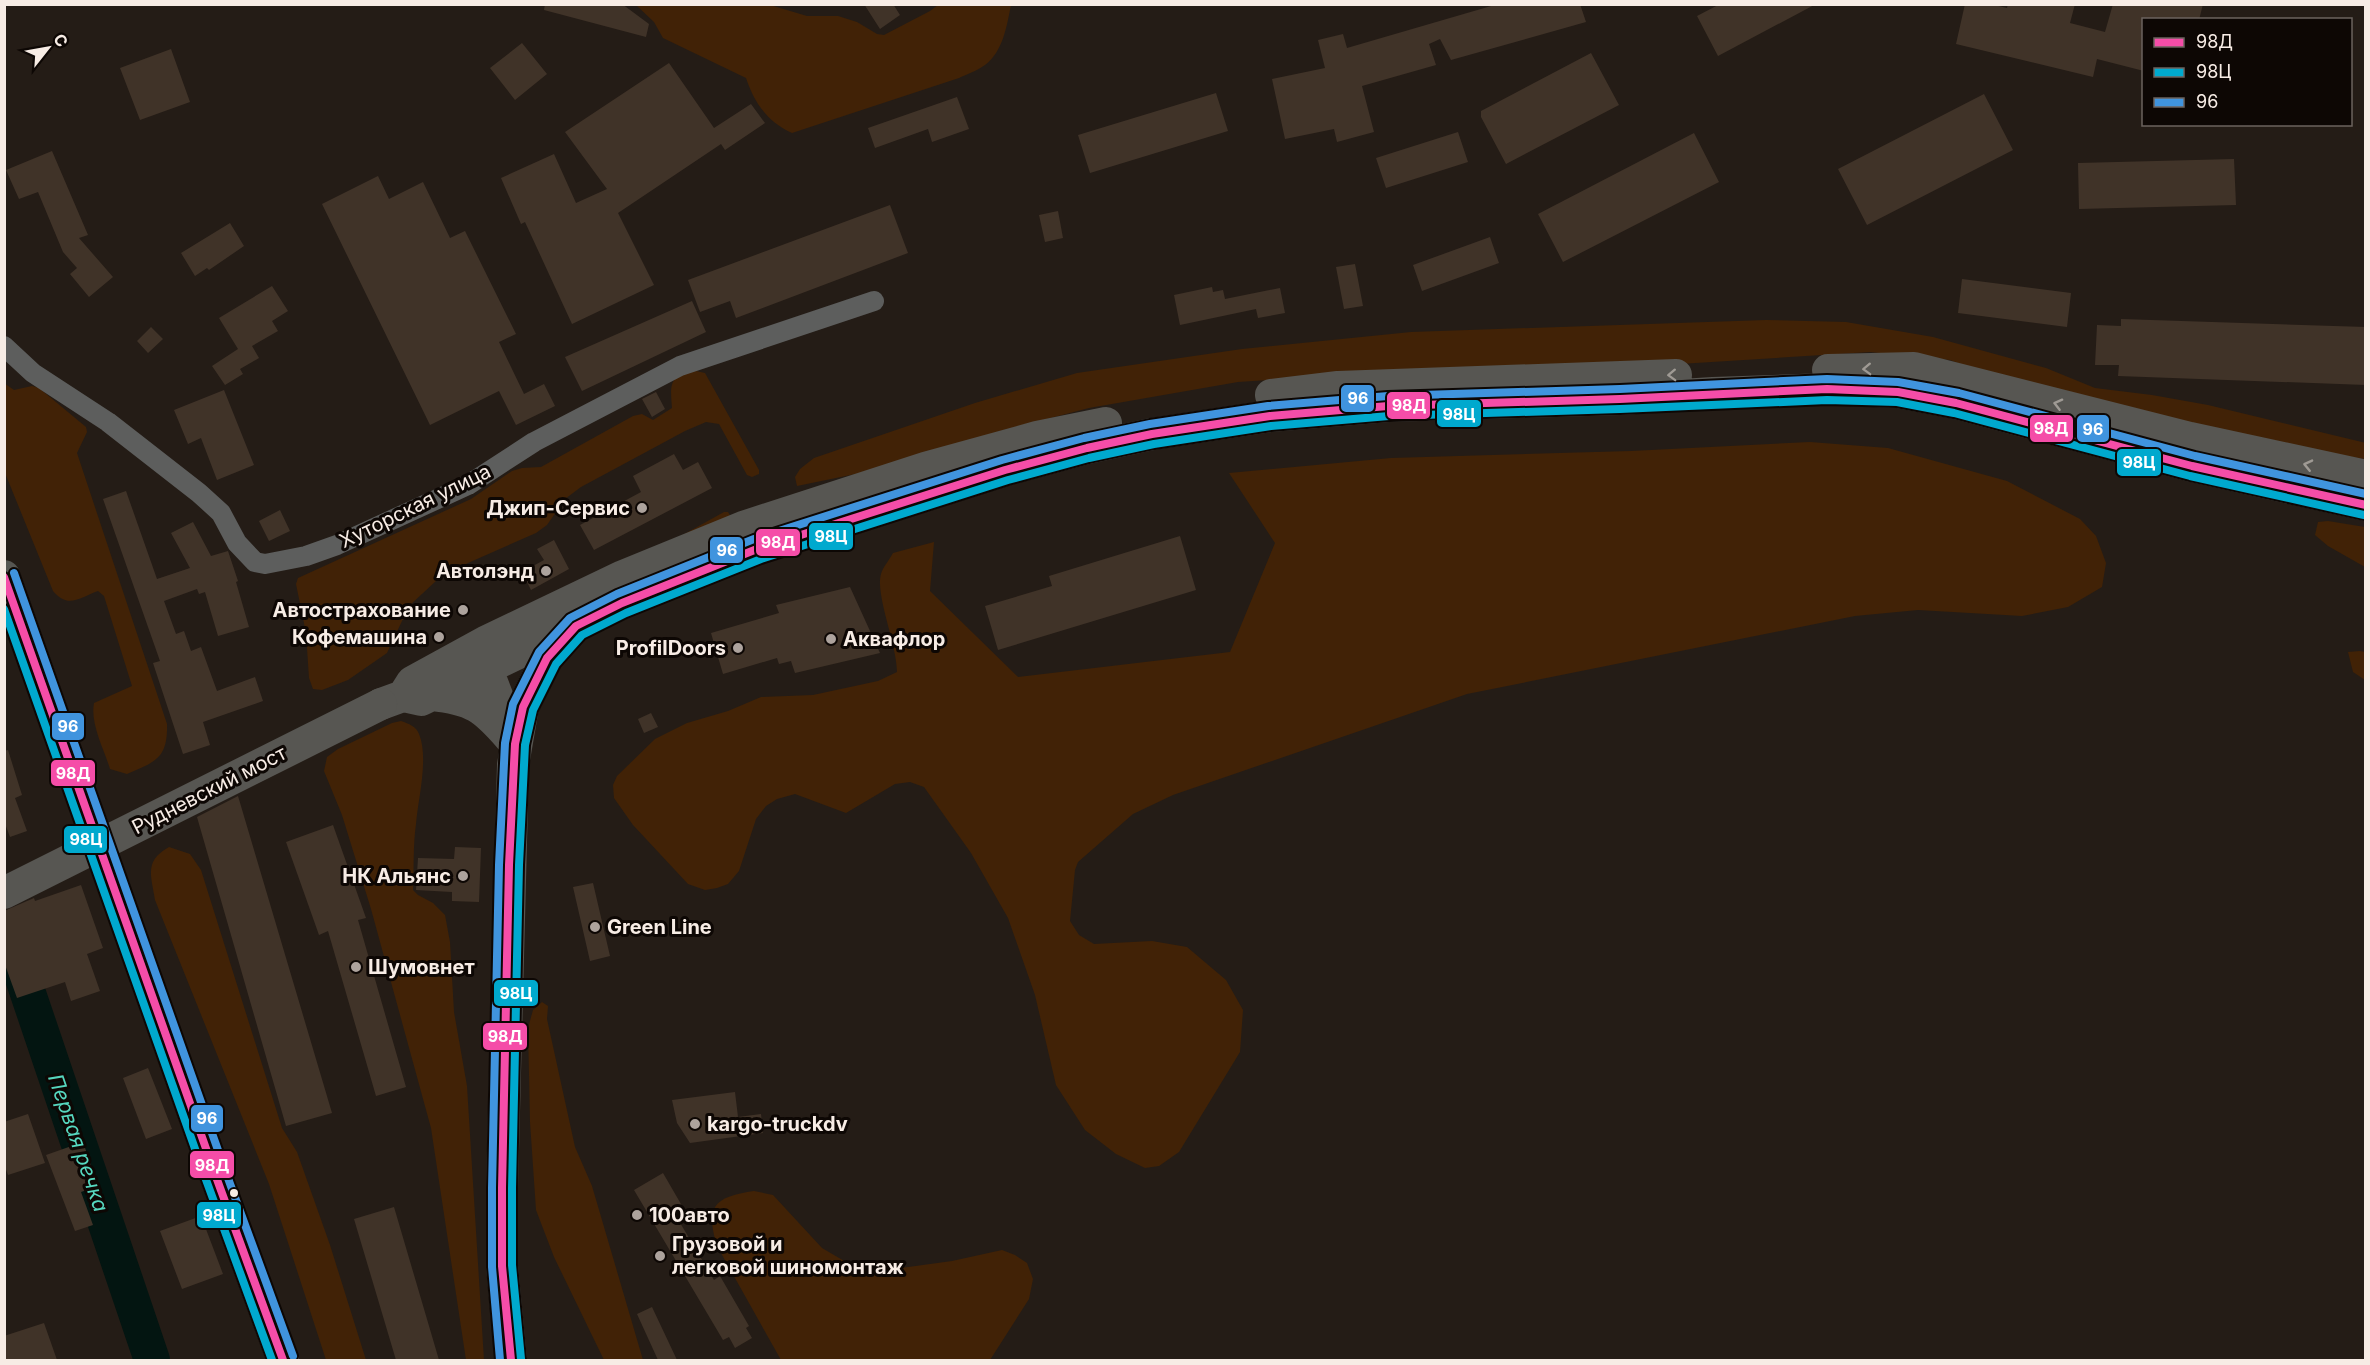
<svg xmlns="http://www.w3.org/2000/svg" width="2370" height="1365" viewBox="0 0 2370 1365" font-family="Inter,sans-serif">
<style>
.green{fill:#412206}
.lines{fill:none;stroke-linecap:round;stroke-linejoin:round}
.river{stroke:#031511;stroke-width:36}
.building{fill:#403328}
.street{stroke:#5d5e5d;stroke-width:20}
.primary{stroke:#575652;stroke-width:32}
.primary-bridge{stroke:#575652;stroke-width:32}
.bus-1-casing{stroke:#0d0704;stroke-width:12}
.bus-2-casing{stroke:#0d0704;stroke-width:12}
.bus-3-casing{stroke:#0d0704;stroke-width:12}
.bus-1{stroke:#f54da8;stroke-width:8}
.bus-2{stroke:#00a9ce;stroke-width:8}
.bus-3{stroke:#4094de;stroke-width:8}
.oneway{stroke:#9f9a94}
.poi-dot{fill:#ada39d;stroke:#0d0704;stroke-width:2}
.bus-dot{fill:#f7ece5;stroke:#0d0704;stroke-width:2}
.labels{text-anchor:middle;stroke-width:6;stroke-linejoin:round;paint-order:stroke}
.street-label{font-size:20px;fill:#f7ece5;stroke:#0d0704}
.poi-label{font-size:20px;font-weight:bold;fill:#f7ece5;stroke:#0d0704;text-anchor:end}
.water-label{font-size:21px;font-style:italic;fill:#56d7bf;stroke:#0d0704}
.line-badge{stroke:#0d0704;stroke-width:2}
.badge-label{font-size:16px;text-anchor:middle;font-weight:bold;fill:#fff}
</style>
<rect width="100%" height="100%" fill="#241c16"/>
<!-- green -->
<path class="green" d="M636,5H770L807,16H838L857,22L877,34L884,35L930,11L938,5H1011C1007,25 1003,52 985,65C977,71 967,74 959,78L792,133C767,122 754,102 746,78L663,38L654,22Z
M1766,320L1846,322L1933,337L2046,368L2095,388L2152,395L2208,405L2366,443L2365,459L2284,447L2003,380L1950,360L1870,352L1551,372L1397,371L1238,382L1089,408L1004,430L870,471L797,486L795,477L800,469L814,458L975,403L1077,373L1242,349L1411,332Z
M696,371L705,373L759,470V474L752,477L747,475L719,424L706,422L685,431L581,487L565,499L547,525L536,533L468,563L436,581L409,606L387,653L348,680L322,690L313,689L309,678L306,633L296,584L298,578L471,499L512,471L522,468L541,467L633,416L642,414L653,420L672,408C670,384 669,375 696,371Z
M4,383L14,390L32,386L39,388L86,427L87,432L77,453L167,724C168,759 155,762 127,774L110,769C104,749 90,724 94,703L132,686L104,596L98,591C79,598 68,609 53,591L5,473Z
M1810,442L1888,448L2007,481L2080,519L2096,536L2106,563L2102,587L2068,607L2022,616L1918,610L1855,616L1467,694L1173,795L1133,814L1078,862L1075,870L1070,921L1079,935L1094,944L1152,941L1187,947L1226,980L1243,1010L1240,1052L1179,1152L1159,1166L1145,1168L1116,1154L1085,1130L1056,1085L1035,995L1008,918L971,853L924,787L910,782L895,784L846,813L795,794L777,799L766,806L756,819L739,871L728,884L717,888L705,890L688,884L633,825L614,798L613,785L617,776L655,739L687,723L728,711L761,697L813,695L878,681L897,672C897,645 875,594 881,574C883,567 890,559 893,553L934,542L930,591L1018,677L1230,652L1275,543L1229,473L1391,458L1631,451Z
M724,512H728L731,517L679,537Z
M2328,521L2365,527V567L2328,546L2315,535L2318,522Z
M2360,651L2365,652V680L2353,672L2348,652Z
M401,721C409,724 416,726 419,734C429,758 418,799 416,824C413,845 414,868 413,890L418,895L433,903L445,915L450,942L454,1012L467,1086L484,1360H466L431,1128L371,909L342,815L324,771L327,757L338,749L392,723Z
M169,847L190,854L201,870L282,1128L297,1152L330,1245L366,1360H326L269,1184L155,900C151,875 144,861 169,847Z
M542,1002L548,1006L547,1019L575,1147L592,1186L643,1360H604L554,1257L536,1210L530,1122L528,1028L533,1010Z
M754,1191L773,1195L822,1248L851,1265L872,1272L952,1261L1002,1250L1015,1255L1027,1263L1033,1279L1029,1299L990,1360H781L717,1246C705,1206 714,1197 754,1191Z"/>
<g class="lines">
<!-- river -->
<path class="river" d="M13,949L152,1360"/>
</g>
<!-- building -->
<path class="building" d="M545,4H622L649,24L646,37L544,10Z
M864,4H893L900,15L880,29Z
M1498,4H1580L1586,22L1451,60L1440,39L1429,44L1436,65L1362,86L1374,132L1337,142L1334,129L1285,139L1272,79L1325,68L1318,40L1343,34L1347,48Z
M1720,4H1816L1718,56L1697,16Z
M1965,4H1990L2007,8L2008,4H2075L2070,23L2105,32L2113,4H2203L2199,20H2144V71L2097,59L2093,77L1956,44Z
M522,43L547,74L515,100L490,68Z
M171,49L190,102L140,120L120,68Z
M1591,53L1619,105L1506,164L1481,117V111Z
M669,63L714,128L751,104L765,123L725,150L721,144L618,213L654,285L572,324L525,222L521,224L501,178L554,154L576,203L607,189L565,132Z
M1216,93L1228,131L1090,173L1078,135Z
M1984,94L2013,150L1867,225L1838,169Z
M957,97L969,129L932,142L928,129L875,148L868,128Z
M1458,132L1468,162L1386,188L1376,158Z
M1694,133L1719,182L1563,262L1538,214Z
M52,151L88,235L79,238L113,277L89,297L70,274L77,268L63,252L38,192L19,199L6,170Z
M2234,159L2236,205L2079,209L2078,163Z
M378,176L389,199L423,182L450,238L465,231L516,334L499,342L524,394L544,384L555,406L516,425L499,391L430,425L322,204Z
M890,205L908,253L736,318L730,301L700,312L688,280Z
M1058,211L1063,238L1045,242L1039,215Z
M230,223L244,246L209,270L207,268L195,276L181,253Z
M1490,237L1499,263L1422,291L1413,265Z
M1355,264L1363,306L1344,309L1336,267Z
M1962,279L2071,293L2067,327L1958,313Z
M272,286L288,311L272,321L278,331L252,346L259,358L240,369L243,374L225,385L212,366L238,349L219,318Z
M1212,287L1213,292L1223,290L1225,299L1280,288L1285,313L1258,318L1256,309L1180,325L1174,295Z
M692,301L706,332L582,391L565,357Z
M2121,319L2366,327V385L2118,376L2119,365H2095L2097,325L2121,326Z
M151,327L163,339L148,353L137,341Z
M224,390L254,465L217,480L201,438L188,444L174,410Z
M656,392L665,409L652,417L642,399Z
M674,454L683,470L698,462L712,488L594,550L580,525L641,492L633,476Z
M126,491L157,579L190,568L171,533L193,522L211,556L228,551L238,581L236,582L249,627L218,636L205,592L199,594L197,589L164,601L176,634L184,631L191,651L201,647L217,691L255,677L263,701L203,722L210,745L183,754L153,663L160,661L103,499Z
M280,510L290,531L269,541L259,521Z
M1180,536L1196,590L998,650L985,606L1052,586L1049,576Z
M554,540L569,569L531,590L522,572L544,560L537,549Z
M850,587L880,653L795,673L791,661L779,664L777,658L723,674L711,633L779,613L776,605Z
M651,713L658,727L644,733L638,719Z
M8,750L22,795L15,798L27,831L10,837L4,821V751Z
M238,796L332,1113L286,1126L197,817Z
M333,825L366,918L358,920L406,1087L376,1096L328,931L319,935L286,842Z
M455,847L481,848L479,902L452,901V892L416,890L418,858L454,859Z
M593,883L610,956L590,961L573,887Z
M81,885L103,948L87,954L100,991L71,1001L65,982L17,998L4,962V911L34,898L35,901Z
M148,1068L172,1129L146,1139L123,1078Z
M735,1092L738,1117L761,1114L763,1133L690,1143L677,1123L672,1100Z
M28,1114L45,1163L8,1175L4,1164V1122Z
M83,1142L98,1186L81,1192L93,1225L75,1231L46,1155Z
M663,1173L685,1211L676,1216L714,1280L720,1276L749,1326L746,1328L752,1338L735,1348L729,1337L723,1340L634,1190Z
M394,1207L439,1360H396L354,1219Z
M201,1216L223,1274L182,1289L160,1231Z
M652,1307L677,1360H658L637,1314Z
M44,1323L57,1360H4V1336Z"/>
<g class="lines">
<!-- street -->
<path class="street" d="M4,346L33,373L108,422L199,493L221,513L237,543L255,562L265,564L306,556L337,545L468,485L534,442L680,366L874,301"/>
<!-- primary -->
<path class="primary" d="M1828,370L1914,368L2190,438L2366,476
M1271,395L1338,387L1676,375
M4,576L215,1174L283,1360
M475,651L487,669L515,743
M405,693L412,682L485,642L623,576L743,527L925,468L1037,437L1106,423
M432,695C473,699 484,708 510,738
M381,704L403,696L421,700L622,603L757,549L1005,470L1087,448L1152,434L1270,416L1388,406L1620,399L1713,393L1827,389L1898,392L1956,403L2192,466L2366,505
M511,1360L502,1266V1188L513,765L523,707L547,658L569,633"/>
<!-- primary-bridge -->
<path class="primary-bridge" d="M4,893L381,704"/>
<!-- bus-1 casing -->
<g class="bus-1-casing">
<path id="bus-1" d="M4,577L215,1174L283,1360
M511,1360L502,1266V1188L509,865L515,744L523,707L547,658L576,626L622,603L757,549L1005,470L1087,448L1152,434L1270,416L1388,406L1620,399L1827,389L1898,392L1956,403L2192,466L2366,505"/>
</g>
<!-- bus-2 casing -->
<g class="bus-2-casing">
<path id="bus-2" d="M4,609L205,1177L272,1360
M521,1359L512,1265V1188L519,865L525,745L533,710L556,664L582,635L626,613L761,559L1008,480L1089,458L1154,444L1271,426L1389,416L1620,409L1827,400L1897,402L1954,413L2190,476L2364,515"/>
</g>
<!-- bus-3 casing -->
<g class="bus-3-casing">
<path id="bus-3" d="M14,573L225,1170L293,1356
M500,1360L492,1267V1188L499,865L505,743L513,704L539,652L570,618L617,594L754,539L1002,460L1084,438L1150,424L1268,406L1388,396L1620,389L1827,379L1898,382L1959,393L2195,456L2366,494"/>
</g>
<!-- bus-1 -->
<use href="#bus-1" class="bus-1"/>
<!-- bus-2 -->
<use href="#bus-2" class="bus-2"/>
<!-- bus-3 -->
<use href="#bus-3" class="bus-3"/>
</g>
<!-- one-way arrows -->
<defs><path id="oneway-chevron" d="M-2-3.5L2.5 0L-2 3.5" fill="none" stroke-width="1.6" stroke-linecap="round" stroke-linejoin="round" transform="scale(1.5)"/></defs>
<g class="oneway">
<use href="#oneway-chevron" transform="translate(1867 369) rotate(178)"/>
<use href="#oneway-chevron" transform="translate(1672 375) rotate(178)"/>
<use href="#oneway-chevron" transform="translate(2058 404) rotate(-166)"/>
<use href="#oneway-chevron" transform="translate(2308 465) rotate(-167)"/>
</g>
<!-- markers -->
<g class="poi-dot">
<circle cx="642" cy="508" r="6"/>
<circle cx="546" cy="571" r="6"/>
<circle cx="463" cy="610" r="6"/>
<circle cx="439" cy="637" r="6"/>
<circle cx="831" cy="639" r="6"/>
<circle cx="738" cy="648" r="6"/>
<circle cx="463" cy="876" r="6"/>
<circle cx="595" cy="927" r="6"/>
<circle cx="356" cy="967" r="6"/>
<circle cx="695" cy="1124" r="6"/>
<circle cx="637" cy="1215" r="6"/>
<circle cx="660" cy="1256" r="6"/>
</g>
<circle class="bus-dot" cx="234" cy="1193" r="5"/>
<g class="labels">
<!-- street labels -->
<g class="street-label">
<text transform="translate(415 506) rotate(-26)" y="7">Хуторская улица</text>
<text transform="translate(209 790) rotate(-27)" y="7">Рудневский мост</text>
</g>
<!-- poi labels -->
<g class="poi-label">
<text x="630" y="515">Джип-Сервис</text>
<text x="534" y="578">Автолэнд</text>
<text x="451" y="617">Автострахование</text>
<text x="427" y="644">Кофемашина</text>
<text x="843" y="646" text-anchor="start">Аквафлор</text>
<text x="726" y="655">ProfilDoors</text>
<text x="451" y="883">НК Альянс</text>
<text x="607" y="934" text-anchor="start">Green Line</text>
<text x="368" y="974" text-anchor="start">Шумовнет</text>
<text x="707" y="1131" text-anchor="start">kargo-truckdv</text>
<text x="649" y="1222" text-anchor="start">100авто</text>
<text x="672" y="1251" text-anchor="start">Грузовой и<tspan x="672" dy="23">легковой шиномонтаж</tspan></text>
</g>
<!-- water labels -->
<g class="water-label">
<text transform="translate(78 1143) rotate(71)" y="7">Первая речка</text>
</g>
</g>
<g class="line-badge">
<rect x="1340" y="384" width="35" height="29" rx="6" fill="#4094de"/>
<rect x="1386" y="391" width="45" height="29" rx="6" fill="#f54da8"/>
<rect x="1436" y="399" width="46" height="29" rx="6" fill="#00a9ce"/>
<rect x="2029" y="414" width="45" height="29" rx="6" fill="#f54da8"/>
<rect x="2076" y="414" width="34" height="29" rx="6" fill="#4094de"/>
<rect x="2116" y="448" width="46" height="29" rx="6" fill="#00a9ce"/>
<rect x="808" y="522" width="46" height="29" rx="6" fill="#00a9ce"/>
<rect x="755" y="528" width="46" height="29" rx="6" fill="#f54da8"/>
<rect x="709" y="536" width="35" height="28" rx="6" fill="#4094de"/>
<rect x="51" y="712" width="34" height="29" rx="6" fill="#4094de"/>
<rect x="50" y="759" width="46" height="28" rx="6" fill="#f54da8"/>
<rect x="63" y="825" width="45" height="29" rx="6" fill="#00a9ce"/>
<rect x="493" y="979" width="46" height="28" rx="6" fill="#00a9ce"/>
<rect x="482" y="1022" width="46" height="29" rx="6" fill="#f54da8"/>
<rect x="190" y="1104" width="34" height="29" rx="6" fill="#4094de"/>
<rect x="189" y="1150" width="46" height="29" rx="6" fill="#f54da8"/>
<rect x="196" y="1201" width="46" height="28" rx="6" fill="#00a9ce"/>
</g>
<g class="badge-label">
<text x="1358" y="404">96</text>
<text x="1409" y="411">98Д</text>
<text x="1459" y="420">98Ц</text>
<text x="2051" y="434">98Д</text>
<text x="2093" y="435">96</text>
<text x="2139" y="468">98Ц</text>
<text x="831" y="542">98Ц</text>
<text x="778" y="548">98Д</text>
<text x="727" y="556">96</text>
<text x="68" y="732">96</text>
<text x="73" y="779">98Д</text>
<text x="86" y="845">98Ц</text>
<text x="516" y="999">98Ц</text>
<text x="505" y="1042">98Д</text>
<text x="207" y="1124">96</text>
<text x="212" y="1171">98Д</text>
<text x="219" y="1221">98Ц</text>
</g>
<!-- border -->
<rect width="2370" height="1365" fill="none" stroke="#f7ece5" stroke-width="12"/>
<!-- legend -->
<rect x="2142" y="18" width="210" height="108" fill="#0d0704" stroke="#6b635e" stroke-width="1.5"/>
<rect x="2154" y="38" width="30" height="9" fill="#f54da8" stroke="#6b635e" stroke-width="1.5"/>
<text x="2196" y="48" font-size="18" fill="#f7ece5">98Д</text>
<rect x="2154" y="68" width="30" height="9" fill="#00a9ce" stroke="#6b635e" stroke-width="1.5"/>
<text x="2196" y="78" font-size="18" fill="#f7ece5">98Ц</text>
<rect x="2154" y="98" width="30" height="9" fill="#4094de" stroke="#6b635e" stroke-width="1.5"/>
<text x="2196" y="108" font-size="18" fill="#f7ece5">96</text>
<!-- north arrow -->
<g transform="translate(48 48) rotate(59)" stroke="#0d0704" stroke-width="4.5" paint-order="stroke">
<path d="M0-4.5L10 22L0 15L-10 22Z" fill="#f7ece5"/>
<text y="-9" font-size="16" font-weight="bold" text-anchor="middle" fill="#f7ece5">С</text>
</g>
</svg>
